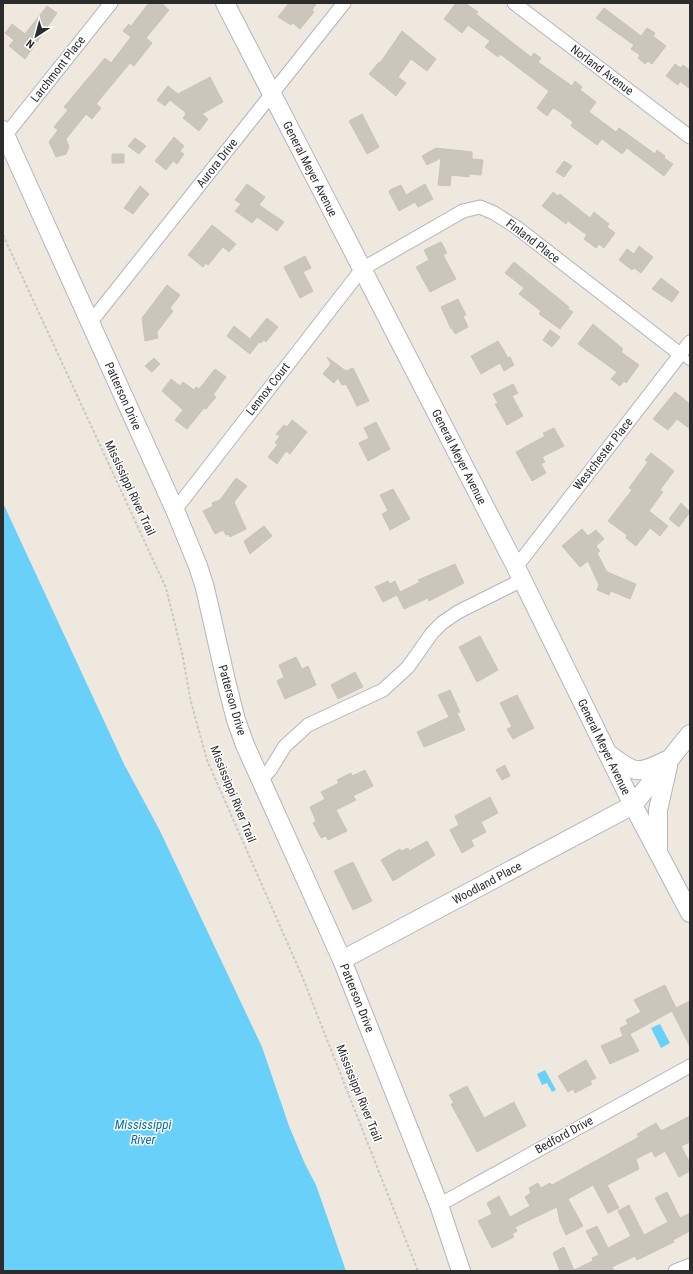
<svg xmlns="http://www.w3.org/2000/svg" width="693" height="1274" viewBox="0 0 693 1274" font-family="'Roboto Condensed',sans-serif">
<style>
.water{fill:#69d0f9}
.building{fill:#cac6bc;stroke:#cbc4b7}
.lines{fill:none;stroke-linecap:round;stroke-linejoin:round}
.lane-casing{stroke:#b2b4c1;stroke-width:9}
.street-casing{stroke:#b2b4c1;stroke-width:15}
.secondary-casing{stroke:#b2b4c1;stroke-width:20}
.path{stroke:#c8c8c8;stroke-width:2;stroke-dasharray:3 2;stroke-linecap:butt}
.lane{stroke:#fff;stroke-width:7}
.street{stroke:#fff;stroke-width:13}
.secondary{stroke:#fff;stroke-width:18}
.labels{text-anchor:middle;stroke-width:3;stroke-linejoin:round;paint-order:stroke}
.street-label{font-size:12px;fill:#2c2c2c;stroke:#fff}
.water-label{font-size:13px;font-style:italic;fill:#026eab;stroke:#fff}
</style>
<rect width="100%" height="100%" fill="#efe8de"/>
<!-- water -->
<path class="water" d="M3,503L124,764L160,831L262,1047L289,1126L305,1164L316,1185L346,1271H3Z
M660,1024L670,1043L661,1048L651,1028Z
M545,1070L556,1090L552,1092L547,1083L542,1085L537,1074Z"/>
<!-- building -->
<path class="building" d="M149,3H161L169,10L146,38L152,43L134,66L130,63L96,104L101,108L92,119L86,114L66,139L69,147L66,154L56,157L49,142L58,130L54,127L68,110L64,107L105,58L111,63L131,37L123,31L129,24L131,26Z
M289,3H317L312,10L314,12L300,29L293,23L291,25L278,17Z
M456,3H465L478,12L476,14L531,57L534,53L541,58L538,62L572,86L575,81L582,87L580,90L596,102L589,112L616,132L619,128L655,154L657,150L665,156L664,158L673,164L664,176L627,148L622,154L602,139L597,145L571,126L573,122L557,110L553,108L547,116L537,108L549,91L500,54L498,57L485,47L490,41L468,25L462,33L444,19Z
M47,6L57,13L25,59L9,46L14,40L5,33L12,24L25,34Z
M604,8L641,36L647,28L655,33L653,36L666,46L652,64L648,61L645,64L638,58L640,55L631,49L634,45L596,18Z
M402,31L436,59L427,71L411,59L398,77L406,83L396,96L369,74L379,62L380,63Z
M675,64L681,68L683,65L690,70V89L680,81L678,85L666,76Z
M210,77L223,102L202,114L208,119L199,131L183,118L186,114L185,112L170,100L165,106L157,100L168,86L178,94Z
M362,114L379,147L367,154L349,121Z
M174,137L184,146L180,151L184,154L177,164L173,161L166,170L155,161Z
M135,138L146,146L139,154L128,146Z
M436,148L472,152V159L483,160L481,175L469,174V177L451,175L450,186L438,185L441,158L427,165L422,156Z
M112,154H124V163H112Z
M564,161L572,166L564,177L556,172Z
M247,184L265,197L259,205L284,222L277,231L257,217L252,223L235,211L241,204L235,200Z
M425,184L433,199L418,207L415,202L399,211L389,192L390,190L401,185L406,195Z
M140,186L149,194L133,214L124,208Z
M553,192L558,196L560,194L590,218L594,212L609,224L607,227L615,233L604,248L599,244L596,248L584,239L587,235L568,221L566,224L542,206Z
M212,225L236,244L229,252L223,247L208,265L206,263L203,267L188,255Z
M441,242L447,253L443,255L456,279L430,292L416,267L429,260L424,250Z
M639,246L653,257L641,273L634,268L632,270L619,260L627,249L634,254Z
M305,256L311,268L303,272L313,291L300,298L284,267Z
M514,262L569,307L568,309L573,312L560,329L539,314L541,311L519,294L524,288L505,273Z
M661,278L679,292L672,302L652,289Z
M167,285L180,295L170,308L173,311L157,332L158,338L145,341L142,318Z
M458,299L466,315L463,316L468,327L455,334L452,328L451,329L441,307Z
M267,318L278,327L266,342L264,340L261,343L259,342L250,354L227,336L234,326L250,339Z
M593,324L623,349L621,352L639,365L626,383L624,381L620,386L611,379L617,372L578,344Z
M550,330L560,337L552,347L543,340Z
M498,341L508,358L510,357L514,365L504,371L500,363L481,374L471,356Z
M327,357L346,371L353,368L369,401L357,406L346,384L342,385L338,378L334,383L323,374L331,364Z
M154,358L160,364L152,372L145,366Z
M215,369L226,377L213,395L216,397L206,409L204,408L187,429L175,420L183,410L162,391L171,379L180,386L183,382L194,390L196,387L199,389Z
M513,384L518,393L512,396L523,416L507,425L495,404L498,403L493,394Z
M675,392L690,404V429L677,419L668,430L653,419Z
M292,420L307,432L290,454L286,451L277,464L268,457L278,444L275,443L280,436L276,434L284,425L287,427Z
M376,422L390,449L368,461L359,443L369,438L364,428Z
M554,428L564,446L542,457L545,462L541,464L546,473L532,481L516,452L545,436L543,433Z
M651,453L674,471L660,490L663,492L649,511L668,526L660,536L650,528L636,546L626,538L627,535L608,521L632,490L629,488L648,462L645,460Z
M236,478L247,486L234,502L246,529L230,537L228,534L226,535L223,530L215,534L203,511L213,506L212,503L220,500Z
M393,489L410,519L390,530L382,514L388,511L380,495Z
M681,503L690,512L679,527L669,519Z
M264,526L272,536L250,554L244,541Z
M582,529L588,536L596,530L604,539L596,546L600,551L597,553L607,572L636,584L630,599L611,591L609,595L597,590L599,585L588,561L580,567L562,546Z
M455,564L464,583L429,601L428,598L404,609L397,595L383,602L375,587L388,581L390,584L395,581L400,592L420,582L418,580Z
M480,636L498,670L477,682L459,647Z
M296,657L302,669L308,666L316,685L285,699L277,681L284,677L279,665Z
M355,672L363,687L338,699L331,685Z
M450,690L460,712L457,713L465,730L424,747L417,732L449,717L438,695Z
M517,695L534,728L513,739L507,729L512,727L500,703Z
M505,765L510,776L502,780L496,770Z
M365,770L373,786L353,796L356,800L336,810L347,831L328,840L326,836L321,838L313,823L316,821L310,807L325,799L321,792L339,783L337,780L351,773L352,776Z
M490,797L498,813L481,822L486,832L471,840L474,846L462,853L450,830L459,825L455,816Z
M427,841L435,855L393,881L381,860L400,849L401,851L408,848L409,851Z
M353,862L372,901L353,910L334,871Z
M665,985L676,1008L690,1001V1047L672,1011L630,1034L639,1051L610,1064L601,1046L623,1036L620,1028L628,1024L626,1020L641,1012L634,1000Z
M586,1060L596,1078L590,1081L592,1084L575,1093L573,1089L568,1092L558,1076Z
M467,1086L484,1118L514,1102L526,1126L477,1152L451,1104L454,1103L449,1095Z
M690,1116V1142L681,1146L690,1163V1171L679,1177L665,1151L655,1157L652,1151L636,1159L639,1169L607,1185L619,1208L608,1213L593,1185L568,1199L583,1226L566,1235L560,1222L557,1207L515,1227L517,1231L512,1234L514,1237L492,1248L478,1221L492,1214L487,1203L499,1196L510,1217L530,1206L525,1197L531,1193L529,1188L538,1183L541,1188L550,1183L552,1185L639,1137L637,1134L656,1123L661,1131Z
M667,1192L680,1218L690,1213V1231L673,1240L674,1242L637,1260L635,1256L612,1267L614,1271H560L553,1253L564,1247L574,1270L593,1261L592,1258L599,1255L586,1231L597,1226L608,1248L631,1236L618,1211L629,1205L644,1235L668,1222L655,1198Z"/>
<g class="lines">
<!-- lane casing -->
<g class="lane-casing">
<path id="lane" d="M680,354L690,362"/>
</g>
<!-- street casing -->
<g class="street-casing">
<path id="street" d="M514,3L690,137
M5,136L111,3
M90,323L344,3
M175,510L362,269L463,211L480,207L494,213L516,227L680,354
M516,567L690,342
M260,781L270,770L285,746L308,725L383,690L408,667L432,633L442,623L458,612L522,580
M439,1205L690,1066
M675,1271L690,1265"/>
</g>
<!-- secondary casing -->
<g class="secondary-casing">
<path id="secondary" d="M225,3L516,567L633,805L690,913
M3,130L175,510L198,566L205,588L227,685L236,720L245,745L342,960L439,1205L461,1271
M610,755C636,775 638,774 667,760
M658,849V810L668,766
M342,960L633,805L690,734"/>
</g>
<!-- path -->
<path class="path" d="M3,235L166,588L182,653L191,702L207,760L302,976L418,1271"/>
<!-- lane -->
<use href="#lane" class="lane"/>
<!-- street -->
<use href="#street" class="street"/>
<!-- secondary -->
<use href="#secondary" class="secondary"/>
</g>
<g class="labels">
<!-- street labels -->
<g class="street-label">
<text transform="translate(58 69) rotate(-52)" y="4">Larchmont Place</text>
<text transform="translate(602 70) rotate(37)" y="4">Norland Avenue</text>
<text transform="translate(217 163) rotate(-52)" y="4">Aurora Drive</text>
<text transform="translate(310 169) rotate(63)" y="4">General Meyer Avenue</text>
<text transform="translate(533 241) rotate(37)" y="4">Finland Place</text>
<text transform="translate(268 389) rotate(-52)" y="4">Lennox Court</text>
<text transform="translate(123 396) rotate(66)" y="4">Patterson Drive</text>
<text transform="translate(603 454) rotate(-52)" y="4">Westchester Place</text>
<text transform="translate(459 457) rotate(63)" y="4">General Meyer Avenue</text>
<text transform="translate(130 488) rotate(65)" y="4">Mississippi River Trail</text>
<text transform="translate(232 700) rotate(74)" y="4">Patterson Drive</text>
<text transform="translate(604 747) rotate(64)" y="4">General Meyer Avenue</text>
<text transform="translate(233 794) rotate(68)" y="4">Mississippi River Trail</text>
<text transform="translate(487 883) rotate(-28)" y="4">Woodland Place</text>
<text transform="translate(357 998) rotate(68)" y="4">Patterson Drive</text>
<text transform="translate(359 1093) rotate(68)" y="4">Mississippi River Trail</text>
<text transform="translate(564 1135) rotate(-29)" y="4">Bedford Drive</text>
</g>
<!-- water labels -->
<g class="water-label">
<text x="143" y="1129">Mississippi<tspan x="143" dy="15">River</tspan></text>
</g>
</g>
<!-- border -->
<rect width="693" height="1274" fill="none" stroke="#2c2c2c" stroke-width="8"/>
<!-- north arrow -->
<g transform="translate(36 36) rotate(216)" stroke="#ffffff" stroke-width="3" paint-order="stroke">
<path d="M0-3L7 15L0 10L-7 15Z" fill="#2c2c2c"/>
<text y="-6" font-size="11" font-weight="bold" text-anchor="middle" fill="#2c2c2c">N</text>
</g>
</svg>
